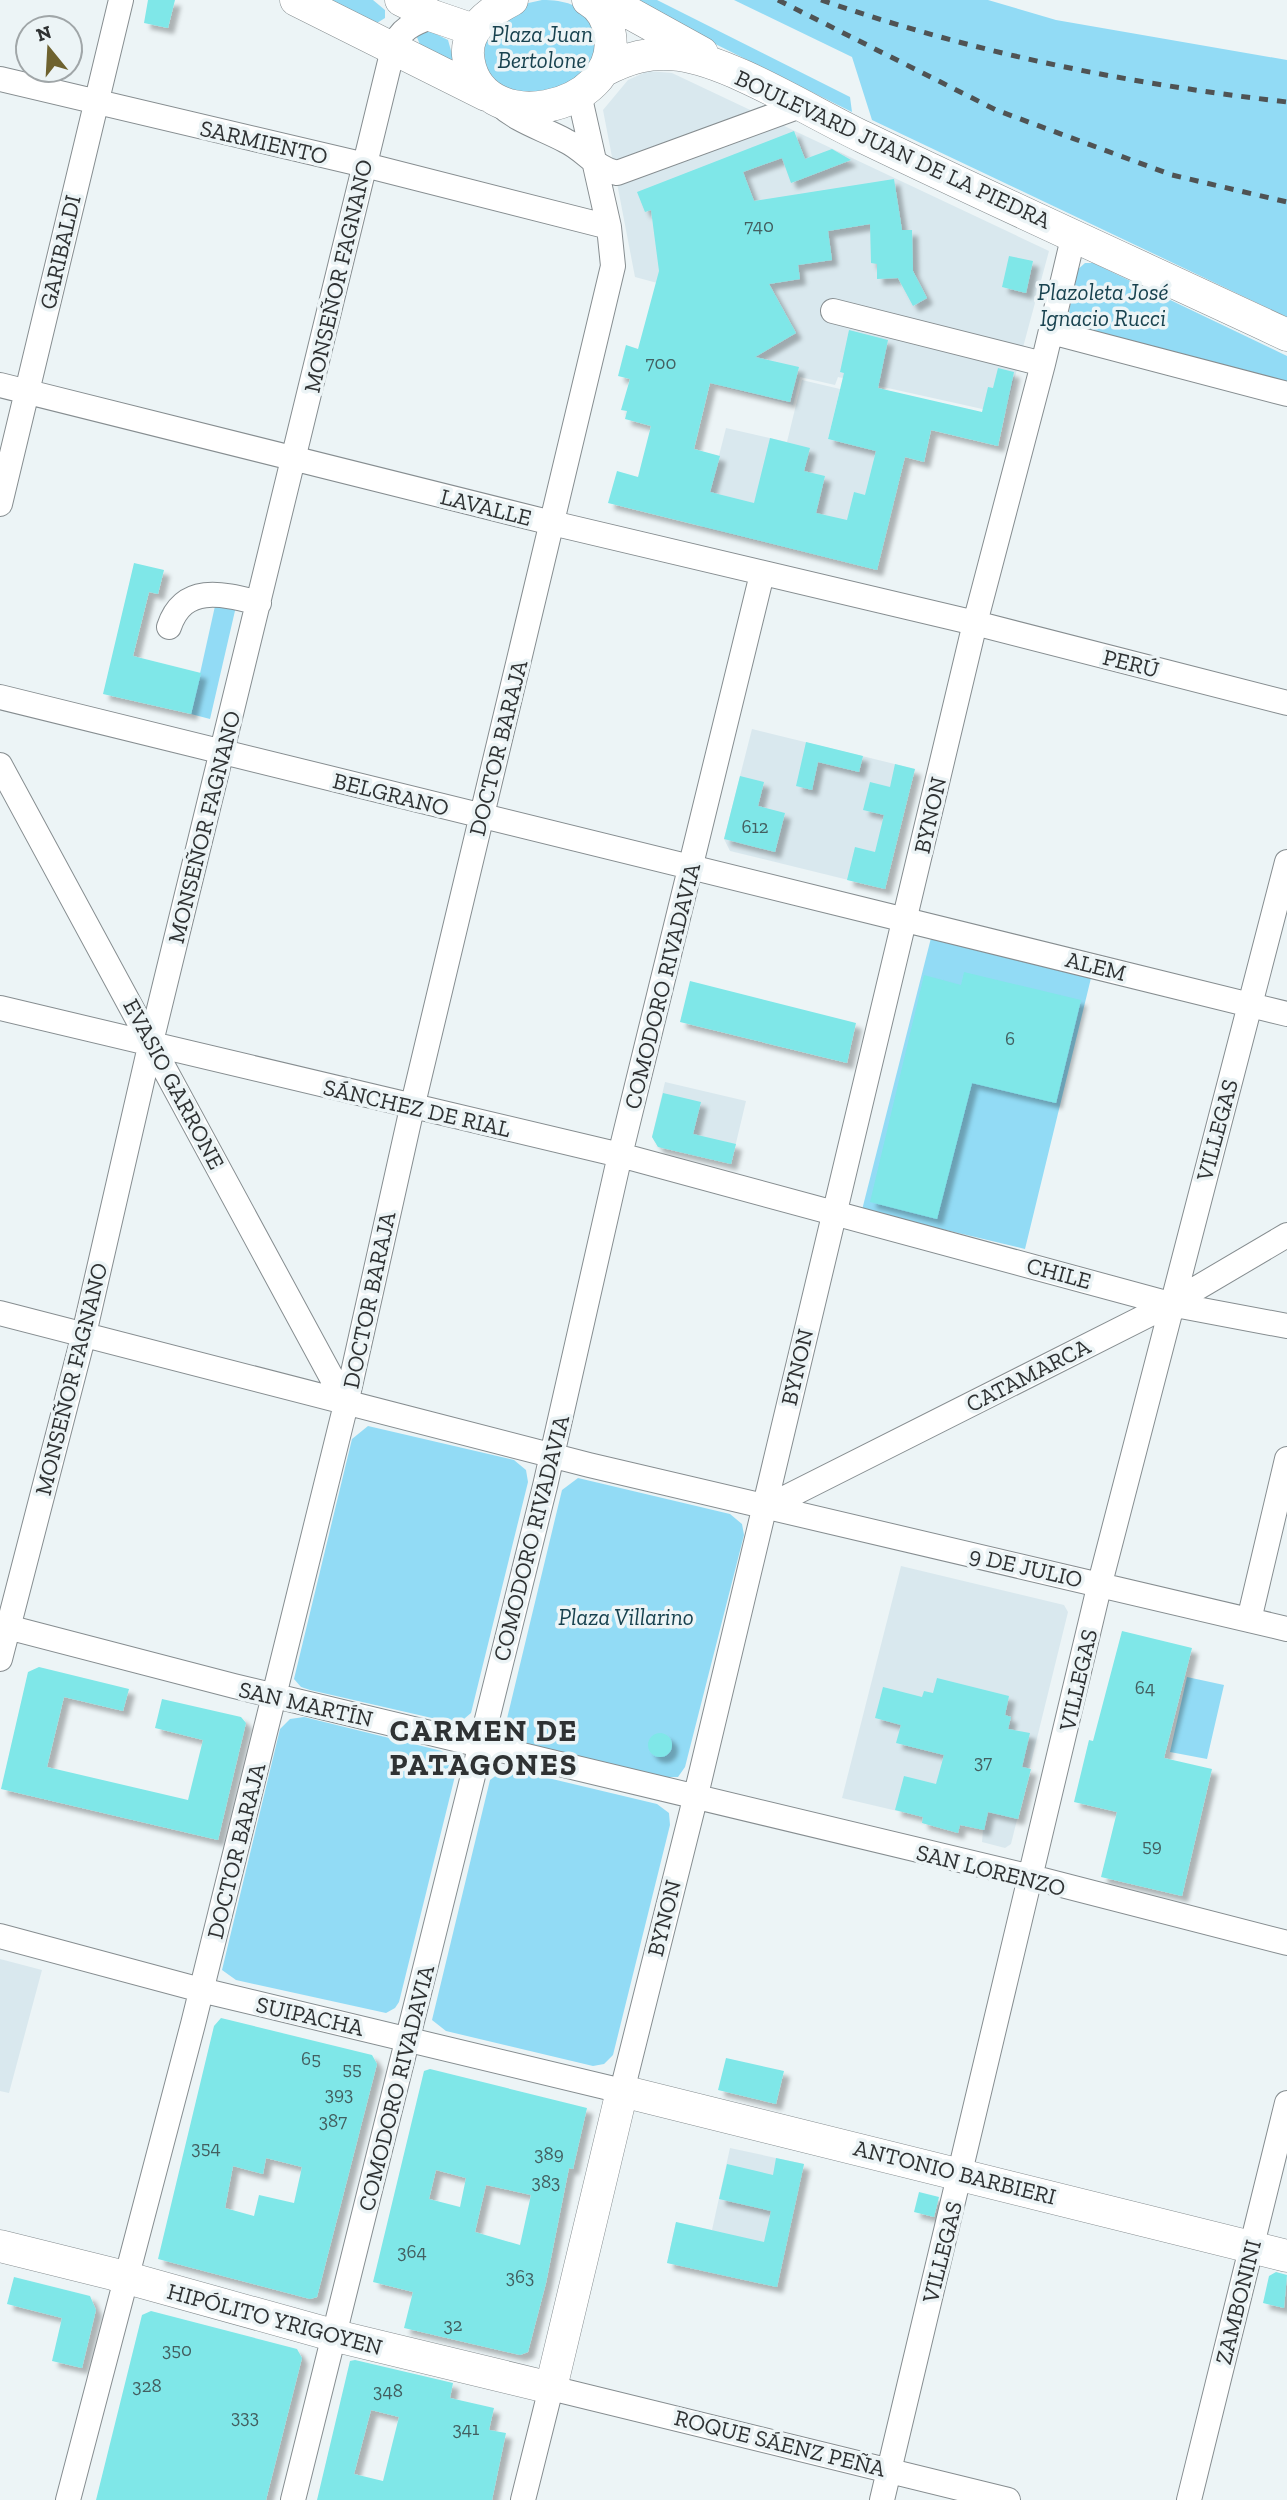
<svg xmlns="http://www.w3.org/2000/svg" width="1287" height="2500" viewBox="0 0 1287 2500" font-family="'Zilla Slab',serif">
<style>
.built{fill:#d9e8ee}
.green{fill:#92dbf5}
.building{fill:#7fe7e8;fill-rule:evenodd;filter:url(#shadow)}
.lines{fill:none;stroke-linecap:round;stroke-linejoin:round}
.minor-casing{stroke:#868d90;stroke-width:26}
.major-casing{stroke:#868d90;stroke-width:33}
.minor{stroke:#fff;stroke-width:24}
.major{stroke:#fff;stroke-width:32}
.rail{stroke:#4f5354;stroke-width:5;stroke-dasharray:9 9;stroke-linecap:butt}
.labels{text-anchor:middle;stroke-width:7;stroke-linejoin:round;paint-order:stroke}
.number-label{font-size:19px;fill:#435f60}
.park-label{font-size:23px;font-style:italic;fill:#18424f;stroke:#ecf4f6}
.street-label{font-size:23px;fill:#2f3233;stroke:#ecf4f6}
.district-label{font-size:30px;font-weight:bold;letter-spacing:2px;fill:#2f3233;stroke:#ecf4f6}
</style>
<defs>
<filter id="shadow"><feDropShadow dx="6" dy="6" stdDeviation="2" flood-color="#0004"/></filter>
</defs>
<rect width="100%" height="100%" fill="#ecf4f6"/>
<!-- built -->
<path class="built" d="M648,71L672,73L1049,251L1005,414L838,377L835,385L800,377L793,405L700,381L687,291L635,277L603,110L628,80Z
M802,380L840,389L828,439L905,457L877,570L701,527L726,428L787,442Z
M752,729L915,769L885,889L730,851L724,839Z
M665,1082L746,1101L731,1164L658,1147L652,1137Z
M901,1566L1064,1605L1068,1612L1011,1844L1005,1848L982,1842L983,1830L961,1825L958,1833L922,1823L923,1817L842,1798Z
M0,1959L42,1970L9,2093L0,2091Z
M730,2148L804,2164L777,2287L667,2263L676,2222L712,2230Z"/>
<!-- green -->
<path class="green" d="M326,0H373L385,10V18L377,23Z
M542,0C566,0 578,5 596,21L593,65L556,92L510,95L484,68L485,35L524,4Z
M627,0H657L850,97L852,112Z
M734,0H988L1056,20L1287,60V317L872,120L852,57Z
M426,29L448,40L455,65L421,47L416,35Z
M1085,263H1093L1287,356V386L1067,327L1075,272Z
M237,602L210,719L191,714L215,606Z
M931,938L1091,978L1025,1249L862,1210Z
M368,1426L514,1460L526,1470L528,1482L471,1713L458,1724L310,1690L301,1687L294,1679L352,1439Z
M578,1478L730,1514L742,1524L744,1535L685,1767L678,1777H664L516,1741L504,1731L562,1490Z
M1187,1677L1224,1685L1207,1759L1170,1752Z
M304,1717L442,1751L455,1761L456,1772L399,2002L395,2008L386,2013L236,1980L222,1970L280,1729L290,1719Z
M506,1768L657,1804L669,1813L670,1825L613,2055L604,2064L593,2066L446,2031L432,2020L490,1780Z"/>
<!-- building -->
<path class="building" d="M148,0H175L168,28L144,23Z
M794,131L805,159L832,149L851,160L791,183L782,158L743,172L754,201L894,179L902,230H912L913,271L927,298L913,306L898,278L877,279V264L871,263L870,224L828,231L832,260L798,265L800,279L769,284L796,333L755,357L799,367L790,402L710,383L694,449L720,456L710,492L754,503L770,438L810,448L804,471L825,476L816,513L847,520L854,492L865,495L876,451L828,439L844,373L840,372L849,330L888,340L878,388L982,412L988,387L993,388L998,368L1014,372L998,446L931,430L924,462L905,457L877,570L608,503L617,471L638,477L651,426L625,419L627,411L621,410L630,379L618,376L626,345L638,349L659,271L651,210L645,212L637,192Z
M1009,256L1033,261L1026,293L1002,287Z
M134,563L164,570L158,594L149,592L133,656L201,673L191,714L103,694Z
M806,742L863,756L859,772L818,762L812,790L796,786Z
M895,764L915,769L885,889L847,880L855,847L875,852L884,815L863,810L870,782L890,787Z
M740,776L764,782L758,806L785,813L775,852L724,839Z
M964,972L1081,1000L1056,1103L972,1083L937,1219L870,1202L924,975L961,985Z
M690,981L856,1023L847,1063L680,1022Z
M663,1093L701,1102L693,1134L736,1144L731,1164L658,1147L652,1137Z
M1122,1631L1192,1648L1164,1758L1212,1769L1182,1896L1101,1877L1117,1812L1074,1802L1089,1740L1093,1741Z
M39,1667L129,1689L123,1711L64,1697L47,1767L188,1800L203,1740L155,1728L162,1699L241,1717L246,1723L218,1840L1,1789L28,1672Z
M937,1678L1009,1696L1005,1715L1011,1717L1008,1729L1030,1733L1022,1767L1031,1769L1018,1819L988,1812L984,1830L960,1825L958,1833L922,1823L923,1817L895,1810L904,1776L936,1784L944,1755L896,1743L901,1725L875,1718L883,1687L922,1697L924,1691L933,1693Z
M648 1745a12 12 0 1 1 24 0a12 12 0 1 1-24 0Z
M221,2018L372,2055L377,2064L317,2297L310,2299L158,2259L214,2026ZM266,2158L302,2167L294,2203L259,2195L254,2216L225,2208L233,2166L263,2174Z
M726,2058L784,2071L776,2104L718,2090Z
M430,2069L587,2108L573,2169L569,2168L546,2283L528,2352L520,2355L404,2328L413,2292L373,2282L424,2071ZM436,2170L466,2178L460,2207L429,2199ZM486,2185L531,2195L520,2245L475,2232Z
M776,2158L804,2164L777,2287L667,2263L676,2222L764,2242L771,2211L719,2199L727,2164L773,2175Z
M919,2192L939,2197L934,2217L914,2212Z
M1276,2272L1287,2275L1284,2308L1263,2303L1269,2276Z
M14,2277L90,2296L96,2310L82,2368L52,2361L62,2318L7,2304Z
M151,2311L297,2349L302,2358L266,2500H96L142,2315Z
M355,2360L453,2383L450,2398L494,2408L489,2430L506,2433L492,2500H317L350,2361ZM371,2410L399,2417L383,2481L354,2474Z"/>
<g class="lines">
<!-- minor casing -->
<g class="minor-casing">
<path id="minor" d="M0,79L365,165L609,227
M498,103C518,122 542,128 566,141C585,150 595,168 617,173L800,106
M833,311L1043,364
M1051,332L1287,394
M0,385L552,523L975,623L1287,703
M0,504L121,0
M169,627C184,583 223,594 259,603
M0,697L1287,1014
M0,765L346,1404
M0,1008L620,1155L1170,1304L1287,1326
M0,1313L589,1465L1287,1629
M765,1508L1170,1304L1287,1235
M1249,1620L1287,1459
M0,1625L234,1686L1031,1877L1287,1943
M0,1659L84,1334L151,1042L393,49C399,29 414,23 433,16
M0,1936L201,1990L622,2091L695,1799L975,623L1043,364L1074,234
M68,2500L193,2024L346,1404L412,1108L613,266L609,227L579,94
M293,2500L545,1486L620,1155L762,574
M523,2500L551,2388L1008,2500
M882,2500L1100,1583L1287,862
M1189,2500L1287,2103"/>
</g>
<!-- major casing -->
<g class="major-casing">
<path id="major" d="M296,0L486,95
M401,0L433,16L474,30
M512,0C491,11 466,28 468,55C475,142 622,111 610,35C608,21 601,7 588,0
M593,3L617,6L702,53
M603,71C628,58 650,51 679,55C732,62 812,113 863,137C1004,205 1146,269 1287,335
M0,2246L113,2274L336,2336L551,2388L622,2091L1287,2256"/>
</g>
<!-- minor -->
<use href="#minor" class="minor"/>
<!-- major -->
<use href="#major" class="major"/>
<!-- rail -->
<path class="rail" d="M778,0L996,110L1172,175L1287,202
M821,0C978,54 1123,83 1287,102"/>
</g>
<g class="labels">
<!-- number labels -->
<g class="number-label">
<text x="759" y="232">740</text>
<text x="661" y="369">700</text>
<text x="755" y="833">612</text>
<text x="1010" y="1045">6</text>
<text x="1145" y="1694">64</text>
<text x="983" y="1768">37</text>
<text x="1152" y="1852">59</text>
<text x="311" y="2065">65</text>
<text x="352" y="2075">55</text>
<text x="339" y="2100">393</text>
<text x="333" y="2127">387</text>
<text x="206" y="2154">354</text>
<text x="549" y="2160">389</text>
<text x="546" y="2188">383</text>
<text x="412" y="2258">364</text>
<text x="520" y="2283">363</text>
<text x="453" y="2331">32</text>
<text x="177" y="2356">350</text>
<text x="147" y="2392">328</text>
<text x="388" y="2397">348</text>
<text x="245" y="2423">333</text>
<text x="466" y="2435">341</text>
</g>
<!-- park labels -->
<g class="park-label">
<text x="542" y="42">Plaza Juan<tspan x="542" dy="26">Bertolone</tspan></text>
<text x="1103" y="300">Plazoleta José<tspan x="1103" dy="26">Ignacio Rucci</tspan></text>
<text x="626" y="1625">Plaza Villarino</text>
</g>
<!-- street labels -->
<g class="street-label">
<text transform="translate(264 142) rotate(13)" y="8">SARMIENTO</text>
<text transform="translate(893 149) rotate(25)" y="8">BOULEVARD JUAN DE LA PIEDRA</text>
<text transform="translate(60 252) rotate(-77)" y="8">GARIBALDI</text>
<text transform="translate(338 276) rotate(-77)" y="8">MONSEÑOR FAGNANO</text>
<text transform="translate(486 507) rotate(14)" y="8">LAVALLE</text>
<text transform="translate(1131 663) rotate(14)" y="8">PERÚ</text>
<text transform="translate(498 748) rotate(-76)" y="8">DOCTOR BARAJA</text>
<text transform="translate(391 794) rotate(14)" y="8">BELGRANO</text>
<text transform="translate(930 815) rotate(-77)" y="8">BYNON</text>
<text transform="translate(204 827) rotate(-76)" y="8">MONSEÑOR FAGNANO</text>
<text transform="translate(1096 966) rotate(14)" y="8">ALEM</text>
<text transform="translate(662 986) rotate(-76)" y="8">COMODORO RIVADAVIA</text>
<text transform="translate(174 1084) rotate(62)" y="8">EVASIO GARRONE</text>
<text transform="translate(417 1108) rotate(13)" y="8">SÁNCHEZ DE RIAL</text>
<text transform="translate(1217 1130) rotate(-75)" y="8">VILLEGAS</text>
<text transform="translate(1059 1273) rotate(15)" y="8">CHILE</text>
<text transform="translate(369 1300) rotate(-78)" y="8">DOCTOR BARAJA</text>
<text transform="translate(797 1367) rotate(-77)" y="8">BYNON</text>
<text transform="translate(1028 1375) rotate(-27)" y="8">CATAMARCA</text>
<text transform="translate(71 1379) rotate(-76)" y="8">MONSEÑOR FAGNANO</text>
<text transform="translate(531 1538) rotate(-76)" y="8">COMODORO RIVADAVIA</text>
<text transform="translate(1026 1567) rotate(13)" y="8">9 DE JULIO</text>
<text transform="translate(1078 1680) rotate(-77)" y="8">VILLEGAS</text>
<text transform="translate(306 1704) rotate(13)" y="8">SAN MARTÍN</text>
<text transform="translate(236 1851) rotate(-76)" y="8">DOCTOR BARAJA</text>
<text transform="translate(991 1870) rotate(14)" y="8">SAN LORENZO</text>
<text transform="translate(664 1918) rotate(-76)" y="8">BYNON</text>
<text transform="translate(310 2016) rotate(13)" y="8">SUIPACHA</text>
<text transform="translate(396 2088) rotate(-76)" y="8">COMODORO RIVADAVIA</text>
<text transform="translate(955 2172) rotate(14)" y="8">ANTONIO BARBIERI</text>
<text transform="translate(942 2252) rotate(-76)" y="8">VILLEGAS</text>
<text transform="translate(1238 2302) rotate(-76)" y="8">ZAMBONINI</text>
<text transform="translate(275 2319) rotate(15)" y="8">HIPÓLITO YRIGOYEN</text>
<text transform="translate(780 2443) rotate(14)" y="8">ROQUE SÁENZ PEÑA</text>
</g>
<!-- district labels -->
<g class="district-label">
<text x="484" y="1741">CARMEN DE<tspan x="484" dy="34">PATAGONES</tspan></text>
</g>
</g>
<!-- north arrow -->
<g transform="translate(49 49) rotate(342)"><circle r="33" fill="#ecf4f6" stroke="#a0a6a8" stroke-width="2"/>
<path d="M0-5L12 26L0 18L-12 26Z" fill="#6e622f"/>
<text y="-10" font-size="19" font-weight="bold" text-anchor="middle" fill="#2f3233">N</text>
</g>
</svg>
